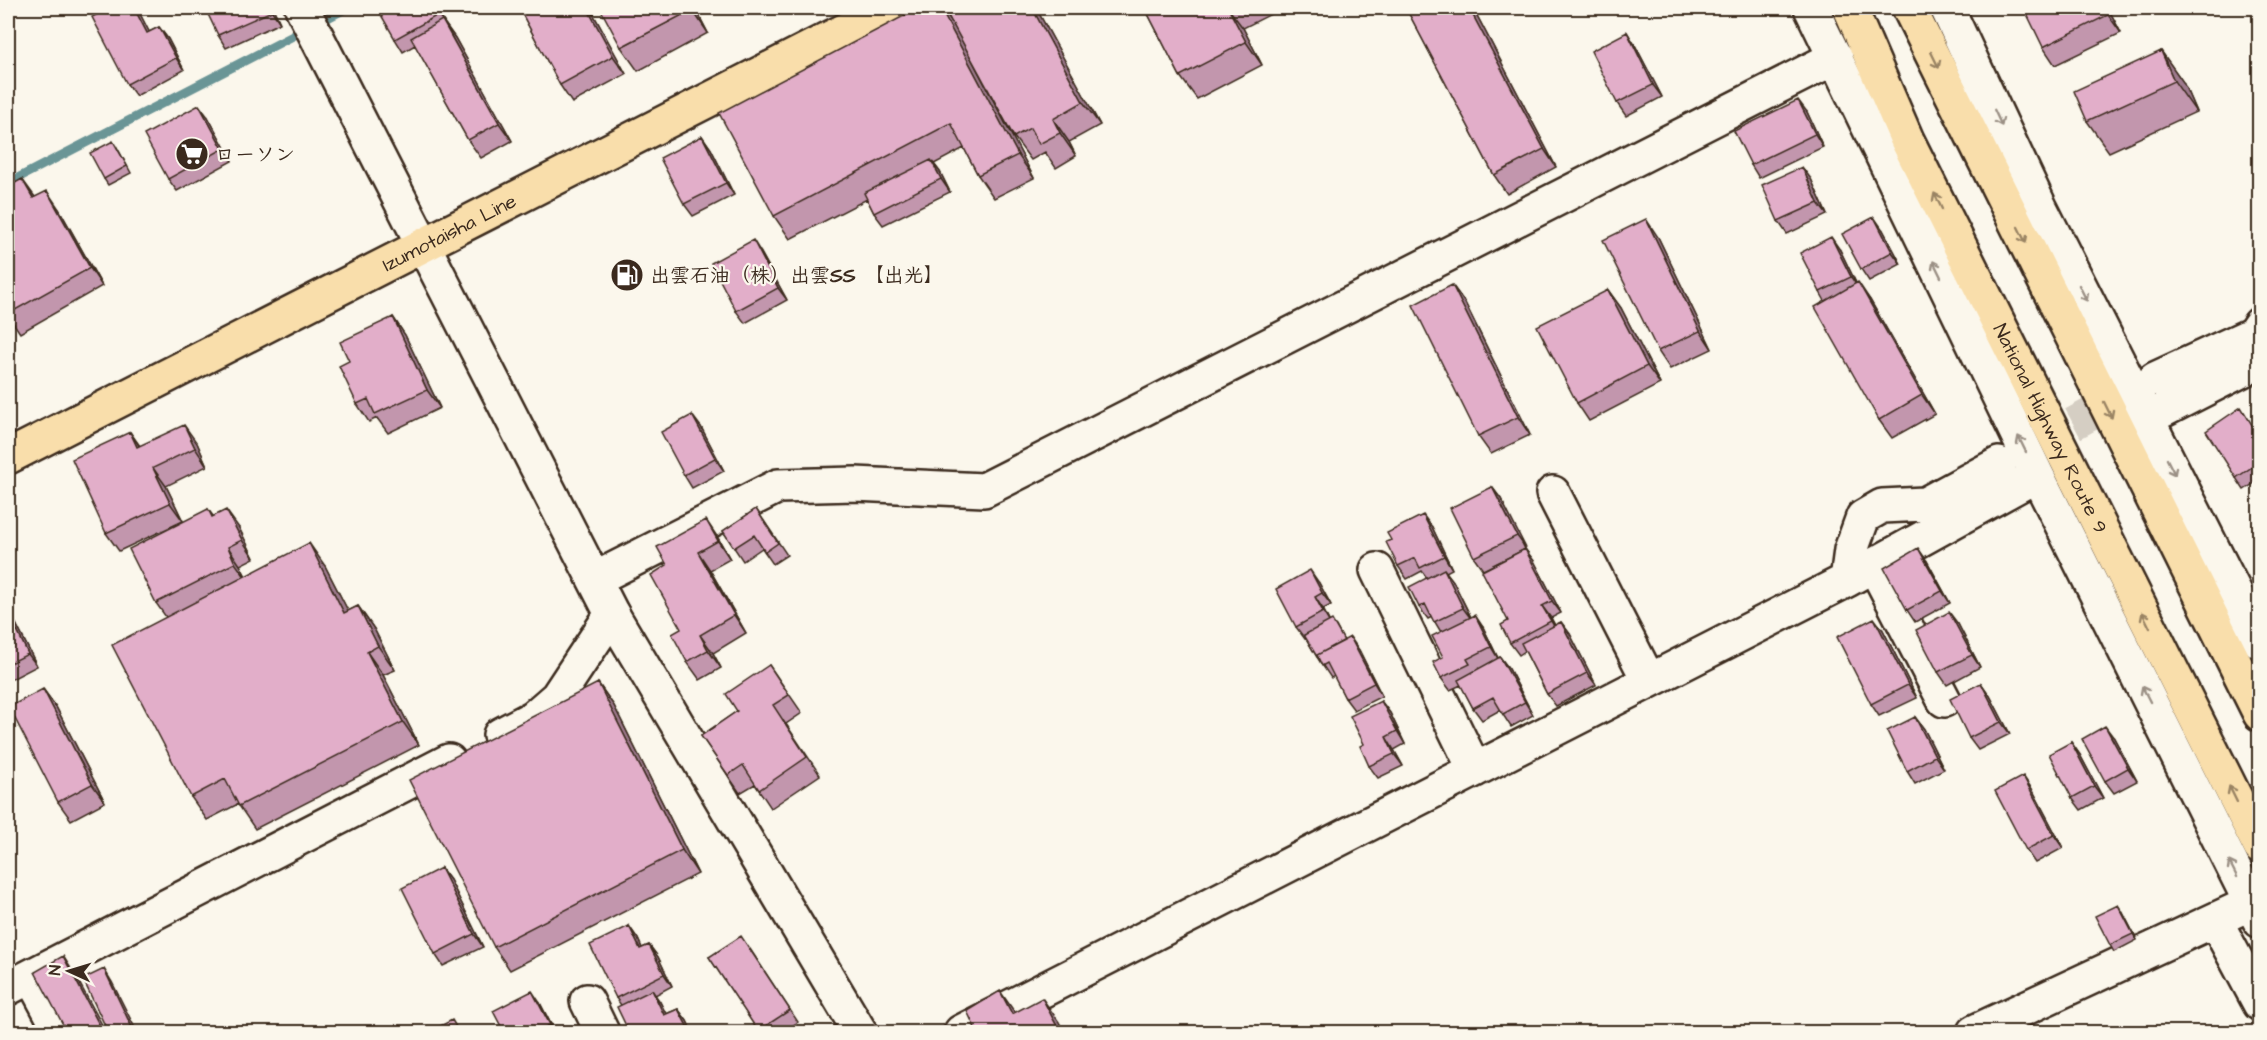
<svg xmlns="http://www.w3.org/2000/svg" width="2267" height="1040" viewBox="0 0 2267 1040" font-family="'Architects Daughter','Klee One',sans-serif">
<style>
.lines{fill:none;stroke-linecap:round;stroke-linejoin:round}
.stream{stroke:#6b9596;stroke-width:9}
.minor-tunnel{stroke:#d5cec3;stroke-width:33;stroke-dasharray:33 16;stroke-linecap:butt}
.minor-casing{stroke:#3b2a1e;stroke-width:38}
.tertiary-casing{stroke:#3b2a1e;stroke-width:38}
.primary-casing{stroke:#3b2a1e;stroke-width:38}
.trunk-casing{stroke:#3b2a1e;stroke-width:38}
.minor{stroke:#fbf7ec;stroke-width:33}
.tertiary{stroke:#fbf7ec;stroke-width:33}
.primary{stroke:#f9deab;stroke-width:33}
.trunk{stroke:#f9deab;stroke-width:33}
.wall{fill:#c296ad;stroke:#3b2a1e;stroke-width:1.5}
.shaded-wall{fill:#9e7a8d;stroke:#3b2a1e;stroke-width:1.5}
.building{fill:#e2aec9;stroke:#3b2a1e;stroke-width:1.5}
.oneway{stroke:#9a8464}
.oneway2{stroke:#9b9085}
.labels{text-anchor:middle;stroke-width:4.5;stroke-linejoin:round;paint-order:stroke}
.poi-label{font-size:20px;font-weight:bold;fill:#3b2a1e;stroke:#fbf7ec;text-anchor:start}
.street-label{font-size:20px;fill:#3b2a1e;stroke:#fbf7ec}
</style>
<rect width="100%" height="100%" fill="#fbf7ec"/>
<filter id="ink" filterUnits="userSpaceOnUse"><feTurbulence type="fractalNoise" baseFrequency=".0167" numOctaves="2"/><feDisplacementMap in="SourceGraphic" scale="12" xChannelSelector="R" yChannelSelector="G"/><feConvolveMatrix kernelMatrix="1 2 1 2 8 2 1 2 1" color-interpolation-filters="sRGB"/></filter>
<g filter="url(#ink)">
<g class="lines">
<!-- stream -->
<path class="stream" d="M8,183L347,8"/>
<!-- minor-tunnel -->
<path class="minor-tunnel" d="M2030,447L2132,392"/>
<!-- minor casing -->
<g class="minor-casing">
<path id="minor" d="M1811,8L2037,475L2260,921
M1947,8L2040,207L2260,642
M2155,379L2253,334L2260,324
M2146,419L2260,361
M1553,493L1649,681
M1874,565L1944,700
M1377,570L1475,770
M595,579L778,486L855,484L984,490L1836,57
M1847,580L1851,550L1863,517L1882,506L1925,504L1999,464
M500,735L534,717L557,697L612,614
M2215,920L2260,1004
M31,976L61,1032
M8,988L449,761
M587,1001L602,1032
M961,1032L1847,580L2037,475
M1974,1032L2251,903"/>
</g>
<!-- tertiary casing -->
<g class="tertiary-casing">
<path id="tertiary" d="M302,8L612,614L860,1032"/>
</g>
<!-- primary casing -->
<g class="primary-casing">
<g id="primary">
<path id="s1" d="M8,457L889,8"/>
</g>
</g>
<!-- trunk casing -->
<g class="trunk-casing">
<g id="trunk">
<path id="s2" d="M1850,8L1907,140L2260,847"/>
<path d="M1909,8L2260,714"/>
</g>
</g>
<!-- minor -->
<use href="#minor" class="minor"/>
<!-- tertiary -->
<use href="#tertiary" class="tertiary"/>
<!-- primary -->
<use href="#primary" class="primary"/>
<!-- trunk -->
<use href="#trunk" class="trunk"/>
</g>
<!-- wall -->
<path class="wall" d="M273,8L280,23L226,48L218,35Z
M436,8L445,24L455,38L512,141L481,158L468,140L415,45L403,52L395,39Z
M519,8H590L626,74L572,103L560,85Z
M695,8L708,33L638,71L621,47Z
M919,8H942L952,22L1036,8L1100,125L1069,142L1076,156L1056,168L1045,152L1031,160L1014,137L953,25L1034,178L994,198L978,175L964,148L934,164L940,172L950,192L883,225L874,213L867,199L790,239L774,216Z
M1145,8H1283L1243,28L1262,65L1197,99L1180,76Z
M1406,8H1473L1556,167L1507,194L1494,175Z
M2108,8L2121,33L2055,65L2043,47Z
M138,10L149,32L159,27L168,39L184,70L136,96L127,84Z
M1627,32L1635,45L1662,97L1626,116L1617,103Z
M2161,51L2183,82L2196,112L2109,152L2087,121Z
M1807,112L1823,147L1759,178L1751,165Z
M208,117L232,161L177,191L168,179Z
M702,136L711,149L734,195L693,216L684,204Z
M117,147L131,173L108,185L104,179Z
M1811,179L1827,215L1787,234L1778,221Z
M35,197L59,209L102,286L20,333L8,315Z
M1883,230L1901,264L1869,281L1861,269Z
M1658,237L1712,349L1670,369L1658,351Z
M1840,250L1856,283L1870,300L1935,414L1892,438L1879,420L1825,301L1820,292Z
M761,253L787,300L745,323L736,311Z
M1452,285L1465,303L1530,435L1491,454L1478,436Z
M1608,290L1621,308L1660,384L1589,421L1577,403Z
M393,317L405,335L440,408L388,433L377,418L369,422L357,404L349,361Z
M701,427L724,471L692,488L684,475Z
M130,432L140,446L197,443L207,466L166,486L183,521L119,551L106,533Z
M2259,435V480L2244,490L2236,478Z
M1492,487L1501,499L1525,549L1534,561L1561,613L1551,618L1555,625L1561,622L1570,634L1596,685L1556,706L1547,694L1525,651L1519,655L1510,643L1508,621L1523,550L1483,570L1474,557Z
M208,509L213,516L239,528L254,558L240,565L246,576L325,566L348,611L358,606L374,629L395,670L383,675L419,745L255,829L238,804L207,820L191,797L166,617L156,603Z
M756,509L787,555L773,564L762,548L743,561L723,531Z
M1432,527L1452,569L1446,572L1453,581L1471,617L1483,627L1498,658L1500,657L1509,669L1533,715L1511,727L1500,710L1482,720L1473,708L1461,685L1450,690L1441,678L1443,657L1441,632L1432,617L1428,619L1419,607L1427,578L1422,571L1407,579L1398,566Z
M718,538L730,559L710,570L746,633L713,653L721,668L700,680L687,662L681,629L667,565Z
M1927,561L1950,603L1915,622L1907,610Z
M1319,583L1331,605L1323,609L1329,621L1336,626L1344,641L1359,650L1382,696L1354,710L1345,698L1334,676L1331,678L1317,657L1306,638L1305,639L1296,627Z
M8,612L16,624L37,666L8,681Z
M1958,624L1980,667L1947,685L1938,672Z
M1883,630L1917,698L1879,716L1871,704Z
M769,665L802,713L786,724L820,775L771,808L755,784L740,793L701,736L737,711Z
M598,683L614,706L698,874L510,970L494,947Z
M1981,683L1990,696L2010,734L1978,750L1969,738Z
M43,689L56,707L105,802L71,820L58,802Z
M1381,701L1390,713L1405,744L1394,750L1403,766L1378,778L1369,766L1364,744Z
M1915,717L1924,729L1944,769L1915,784L1907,771Z
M2114,738L2137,781L2114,793L2105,781Z
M2071,742L2080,755L2103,798L2081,810L2072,798Z
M2032,789L2063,848L2035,863L2026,850Z
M441,868L450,880L483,947L443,966L435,954Z
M2122,911L2137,940L2114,952L2110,945Z
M629,926L638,939L642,948L649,945L658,957L672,986L655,995L660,1002L666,1014L678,1009L687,1021L692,1032H629L621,1005L616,998Z
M750,949L798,1022L783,1032H759L709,957Z
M540,1003L555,1032H504Z"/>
<!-- shaded-wall -->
<path class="shaded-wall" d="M134,8H136L138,10L156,45L147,33Z
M270,8H273L280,23Z
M434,8H436L445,24L455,38L512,141L499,123L444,23Z
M587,8H590L626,74L613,56Z
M691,8H695L708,33Z
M940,8H942L952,22L1034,178L1018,155Z
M1032,8H1036L1100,125L1083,102Z
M1228,8L1243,28L1262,65L1246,42Z
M1469,8H1473L1556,167L1544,149Z
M2105,8H2108L2121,33L2108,15Z
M159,27L168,39L184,70L176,58Z
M1627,32L1635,45L1662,97L1653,85Z
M2161,51L2183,82L2196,112L2174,81Z
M1798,100L1807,112L1823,147L1815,134Z
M199,105L208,117L232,161L223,149Z
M1053,119L1069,142L1076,156L1060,133Z
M702,136L711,149L734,195L726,183Z
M931,160L940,172L950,192L941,179Z
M1802,167L1811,179L1827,215L1818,203Z
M22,179L35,197L46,216L33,198Z
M47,191L59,209L102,286L90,268Z
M1874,217L1883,230L1901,264L1892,252Z
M1646,219L1658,237L1712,349L1700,331Z
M1831,237L1840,250L1859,289L1851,277Z
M753,240L761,253L787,300L778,288Z
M1858,282L1870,300L1935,414L1922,395Z
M1452,285L1465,303L1530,435L1518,417Z
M1608,290L1621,308L1660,384L1647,366Z
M393,317L405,335L440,408L427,390Z
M692,415L701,427L724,471L715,458Z
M184,425L197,443L207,466L195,448Z
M130,432L142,450L137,447Z
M153,468L166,486L183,521L170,503Z
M1492,487L1501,499L1526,548L1517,536Z
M226,510L239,528L254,558L242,540Z
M1423,515L1432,527L1452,569L1444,556Z
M706,520L718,538L730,559L718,541Z
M309,543L325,566L361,636L344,613Z
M228,547L240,565L248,581L235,563Z
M1918,548L1927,561L1950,603L1942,591Z
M1525,549L1534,561L1561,613L1552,601Z
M698,552L710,570L746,633L734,615Z
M1444,569L1453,581L1472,620L1463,608Z
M1310,570L1319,583L1331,605L1322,593Z
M1315,597L1323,609L1331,625L1323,612Z
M358,606L374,629L395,670L378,646Z
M1542,606L1551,618L1559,634L1551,621Z
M8,612L16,624L37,666L28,654Z
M1949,612L1958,624L1980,667L1972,655Z
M1475,615L1483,627L1499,660L1491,647Z
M1874,618L1883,630L1917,698L1908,685Z
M1561,622L1570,634L1596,685L1587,673Z
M700,635L713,653L721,668L708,650Z
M1350,637L1359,650L1382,696L1374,683Z
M367,652L383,675L419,745L403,722Z
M1500,657L1509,669L1533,715L1525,702Z
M598,683L614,706L698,874L682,850Z
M1981,683L1990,696L2010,734L2001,722Z
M43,689L56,707L105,802L92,784Z
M1381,701L1390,713L1405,744L1397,731Z
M1915,717L1924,729L1944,769L1935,756Z
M2105,726L2114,738L2137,781L2128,768Z
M1386,737L1394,750L1403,766L1394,754Z
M2071,742L2080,755L2103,798L2094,786Z
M2023,776L2032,789L2063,848L2054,835Z
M441,868L450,880L483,947L474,934Z
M2118,905L2122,911L2137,940L2133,934Z
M629,926L638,939L648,962L640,949Z
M649,945L658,957L672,986L664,974Z
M63,956L75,975L106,1032H103Z
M104,969L112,982L137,1032H134Z
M652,990L660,1002L673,1028L664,1015Z
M532,991L540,1003L555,1032L550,1025Z
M1000,991L1016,1014H1012Z
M1042,998L1059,1022L1064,1032H1060Z
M678,1009L687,1021L692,1032H690Z"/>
<!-- building -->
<path class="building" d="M110,8H134L147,33L159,27L176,58L127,84L92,17Z
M205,8H270L272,11L218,35Z
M377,8H434L438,15L395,39Z
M519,8H587L613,56L560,85Z
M600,8H691L692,10L621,47Z
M919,8H940L1018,155L978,175L951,123L774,216L719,113Z
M944,8H1032L1083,102L1053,119L1060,133L1039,144L1030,128L1014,137Z
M1145,8H1228L1246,42L1180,76Z
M1406,8H1469L1544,149L1494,175Z
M2024,8H2105L2108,15L2043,47Z
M442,20L499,123L468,140L411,38Z
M1627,32L1653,85L1617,103L1591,51Z
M2161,51L2174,81L2087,121L2074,91Z
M1798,100L1815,134L1751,165L1734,131Z
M199,105L223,149L168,179L144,135Z
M702,136L726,183L684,204L660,158Z
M113,141L127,166L104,179L90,153Z
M931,160L941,179L874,213L864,193Z
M1802,167L1818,203L1778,221L1762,185Z
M22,179L33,198L47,191L90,268L8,314V187Z
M1874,217L1892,252L1861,269L1842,234Z
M1646,219L1700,331L1658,351L1603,240Z
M1831,237L1851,277L1820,292L1800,253Z
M753,240L778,288L736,311L711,263Z
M1858,282L1922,395L1879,420L1815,307Z
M1452,285L1518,417L1478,436L1413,305Z
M1608,290L1647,366L1577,403L1537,326Z
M393,317L427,390L375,414L368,399L357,404L339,366L349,361L340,342Z
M2241,407L2259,436V462L2236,478L2206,431Z
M692,415L715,458L684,475L661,432Z
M184,425L195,448L153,468L170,503L106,533L72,459L130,432L137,447Z
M1492,487L1517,536L1474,557L1450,508Z
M208,509L212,517L226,510L242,540L228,547L235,563L156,603L129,549Z
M756,509L778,543L765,552L754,535L734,548L723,531Z
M1423,515L1444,556L1420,568L1415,558L1398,566L1386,542L1391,540L1387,533Z
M706,520L718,541L698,552L734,615L700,635L708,650L687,662L672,634L681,629L651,575L667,565L657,547Z
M309,543L344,613L358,606L378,646L367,652L403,722L239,806L225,779L191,797L112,645Z
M1918,548L1942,591L1907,610L1884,568Z
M1525,549L1552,601L1542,606L1551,621L1510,643L1501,625L1508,621L1482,571Z
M1444,569L1463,608L1434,622L1425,604L1419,607L1409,587Z
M1310,570L1322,593L1315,597L1323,612L1296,627L1276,589Z
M8,612L28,654L8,664Z
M1949,612L1972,655L1938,672L1916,630Z
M1475,615L1491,647L1467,659L1470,664L1441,678L1433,662L1443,657L1432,636Z
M1874,618L1908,685L1871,704L1837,637Z
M1332,620L1344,641L1317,655L1318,657H1317L1304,635Z
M1561,622L1587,673L1547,694L1521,643Z
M1350,637L1374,683L1345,698L1327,663L1322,666L1317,655Z
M1500,657L1525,702L1503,714L1493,697L1473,708L1458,680Z
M769,665L789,695L773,705L807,757L759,790L743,765L728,775L701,736L737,711L726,694Z
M598,683L682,850L494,947L409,780Z
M1981,683L2001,722L1969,738L1950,699Z
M43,689L92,784L58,802L9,707Z
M1381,701L1397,731L1386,737L1394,754L1369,766L1360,746L1364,744L1350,716Z
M1915,717L1935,756L1907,771L1887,731Z
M2105,726L2128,768L2105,781L2082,739Z
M2071,742L2094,786L2072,798L2049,754Z
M2023,776L2054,835L2026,850L1995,791Z
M441,868L474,934L435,954L402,888Z
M2118,905L2133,934L2110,945L2095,916Z
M629,926L640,949L649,945L664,974L616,998L590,945Z
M741,936L790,1010L758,1031L709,957Z
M63,956L103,1032H67L35,972Z
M104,969L134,1032H108L83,979Z
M652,990L664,1015L678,1009L690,1032H629L617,1007Z
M532,991L550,1025L536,1032H504L493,1011Z
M1000,991L1012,1014L1042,998L1060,1032H977L967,1011Z
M452,1020L459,1032H429Z"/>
<!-- one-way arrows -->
<defs><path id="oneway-shaft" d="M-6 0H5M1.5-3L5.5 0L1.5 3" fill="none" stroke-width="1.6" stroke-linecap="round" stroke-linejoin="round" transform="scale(1.5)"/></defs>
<g class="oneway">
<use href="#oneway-shaft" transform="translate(1935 60) rotate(64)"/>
<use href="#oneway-shaft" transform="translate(1938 201) rotate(-116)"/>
<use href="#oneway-shaft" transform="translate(2022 235) rotate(64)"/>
<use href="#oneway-shaft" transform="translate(2108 410) rotate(64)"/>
<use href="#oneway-shaft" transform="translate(2146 620) rotate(-116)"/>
<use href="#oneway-shaft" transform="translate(2233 794) rotate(-116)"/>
</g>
<g class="oneway2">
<use href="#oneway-shaft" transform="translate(1998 118) rotate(65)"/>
<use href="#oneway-shaft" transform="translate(1937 269) rotate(-116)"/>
<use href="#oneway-shaft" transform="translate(2083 293) rotate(63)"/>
<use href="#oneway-shaft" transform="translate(2022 444) rotate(-116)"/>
<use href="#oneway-shaft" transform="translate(2171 467) rotate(63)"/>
<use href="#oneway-shaft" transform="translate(2146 694) rotate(-117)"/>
<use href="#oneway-shaft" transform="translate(2233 869) rotate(-117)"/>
</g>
</g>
<!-- icons -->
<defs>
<g id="supermarket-disc" transform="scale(1.725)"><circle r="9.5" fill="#3b2a1e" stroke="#fbf7ec"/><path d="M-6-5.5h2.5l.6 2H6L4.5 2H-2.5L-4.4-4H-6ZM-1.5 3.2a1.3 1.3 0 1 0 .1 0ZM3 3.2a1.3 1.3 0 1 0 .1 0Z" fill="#fff"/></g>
<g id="fuel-disc" transform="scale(1.725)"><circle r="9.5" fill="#3b2a1e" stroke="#fbf7ec"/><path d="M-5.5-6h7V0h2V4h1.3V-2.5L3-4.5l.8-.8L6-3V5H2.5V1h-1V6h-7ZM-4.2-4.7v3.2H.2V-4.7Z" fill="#fff"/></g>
</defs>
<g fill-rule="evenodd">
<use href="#supermarket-disc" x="192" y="154"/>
<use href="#fuel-disc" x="627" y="275"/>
</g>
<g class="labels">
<!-- poi labels -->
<g class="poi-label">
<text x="215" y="161">ローソン</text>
<text x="650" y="282">出雲石油（株）出雲SS 【出光】</text>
</g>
<!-- street labels -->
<g class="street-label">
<text dy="7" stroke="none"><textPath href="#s1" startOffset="495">Izumotaisha Line</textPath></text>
<text dy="7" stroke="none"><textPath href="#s2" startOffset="466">National Highway Route 9</textPath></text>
</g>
</g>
<!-- margin -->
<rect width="2267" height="1040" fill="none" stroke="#fbf7ec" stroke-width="30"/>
<rect x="15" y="15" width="2237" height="1010" fill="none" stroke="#3b2a1e" stroke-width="2" filter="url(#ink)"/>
<!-- north arrow -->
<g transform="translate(69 971) rotate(274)" stroke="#fbf7ec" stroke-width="4.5" paint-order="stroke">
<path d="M0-4.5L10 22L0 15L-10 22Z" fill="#3b2a1e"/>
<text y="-9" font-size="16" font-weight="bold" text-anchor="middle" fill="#3b2a1e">N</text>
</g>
</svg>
